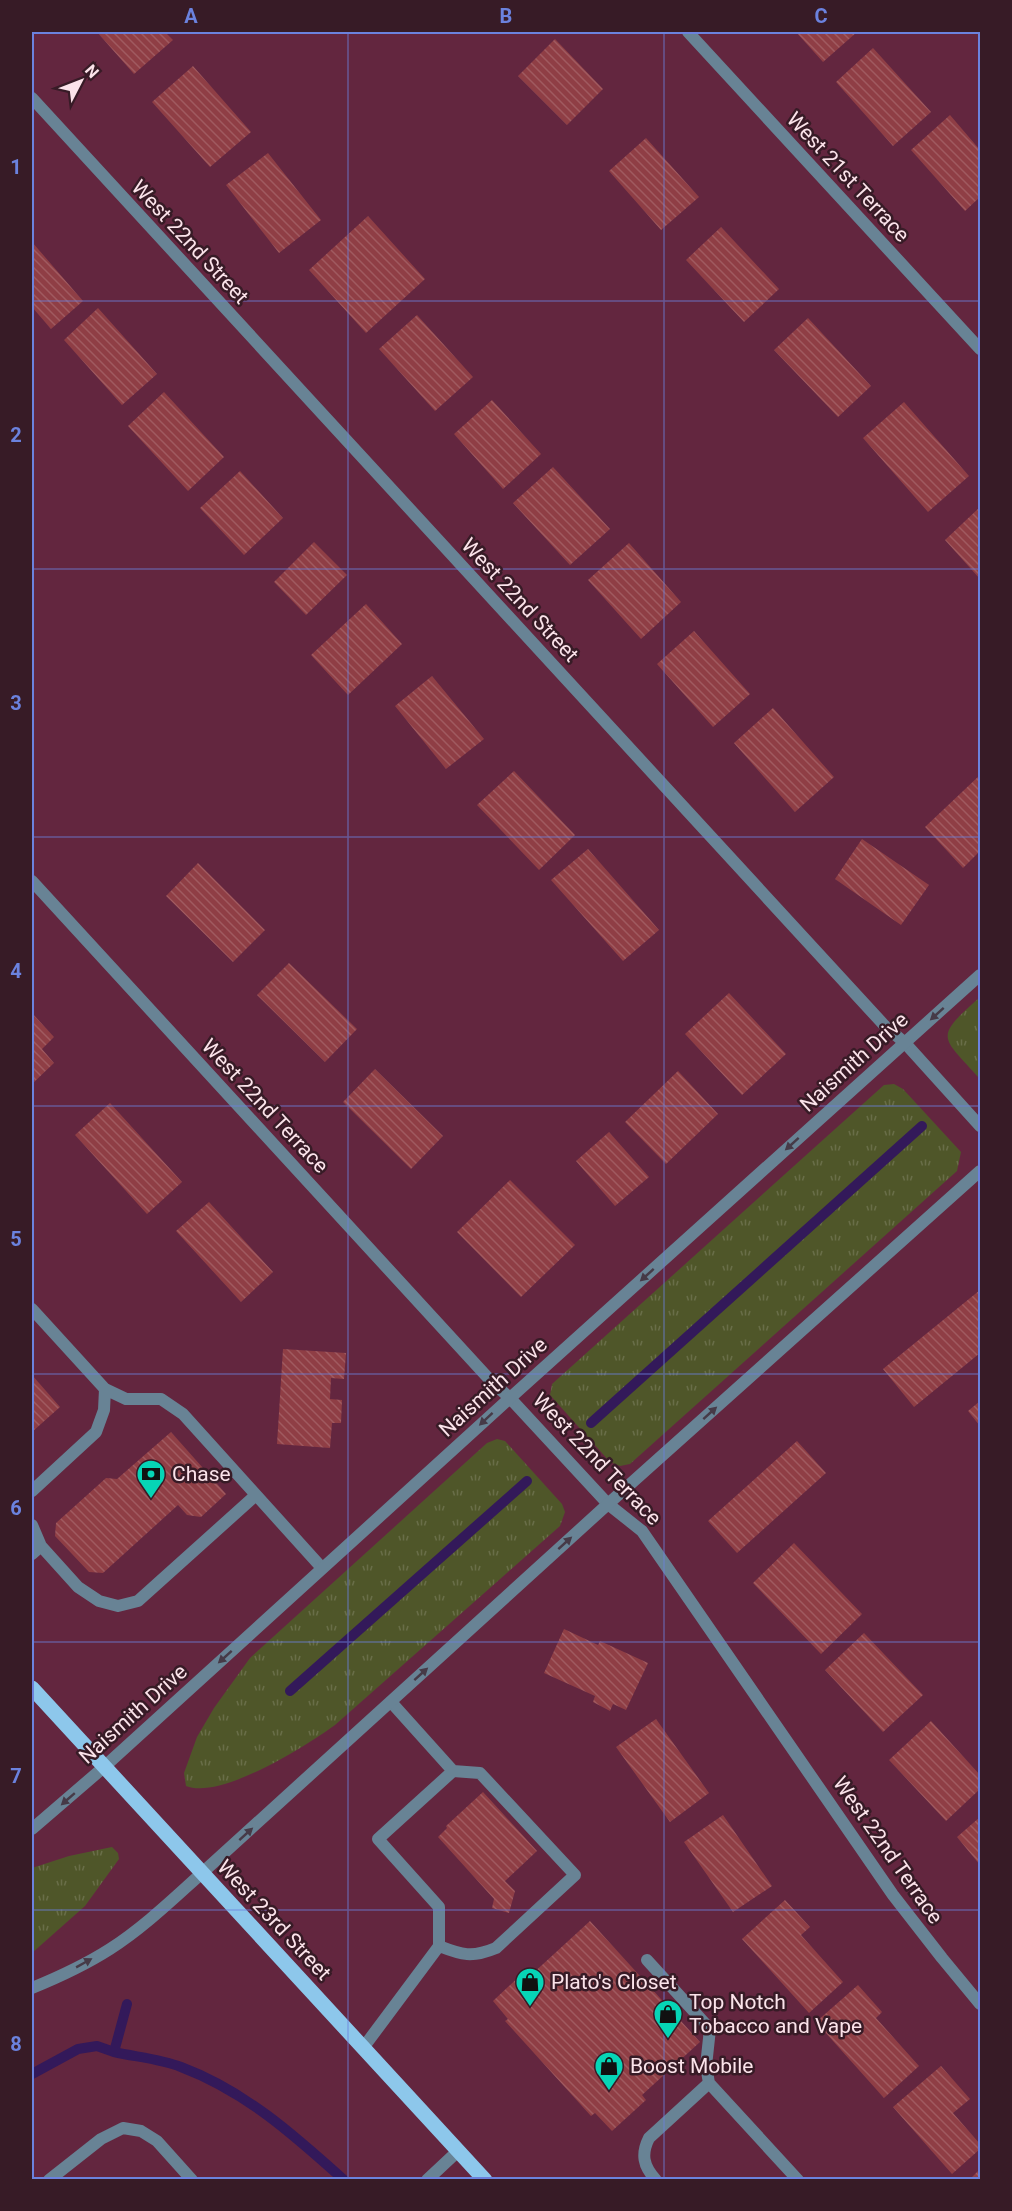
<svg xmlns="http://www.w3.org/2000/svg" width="1012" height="2211" viewBox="0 0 1012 2211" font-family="Roboto,sans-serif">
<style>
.grass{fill:url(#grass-tufts)}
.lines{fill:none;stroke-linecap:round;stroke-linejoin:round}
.stream{stroke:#33195a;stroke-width:10}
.building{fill:url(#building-back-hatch)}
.service{stroke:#688395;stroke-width:12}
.minor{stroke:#688395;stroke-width:12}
.tertiary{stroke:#688395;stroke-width:12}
.primary{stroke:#8dc7eb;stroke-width:15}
.oneway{fill:#463a47}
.grid{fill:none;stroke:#6b82de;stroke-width:1.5;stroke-opacity:0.55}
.labels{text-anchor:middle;stroke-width:5;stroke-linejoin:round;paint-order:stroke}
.street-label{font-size:21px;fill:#fbe3ea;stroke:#371b26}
.poi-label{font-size:21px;fill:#fbe3ea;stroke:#371b26;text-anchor:start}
.neatline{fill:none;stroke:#6b82de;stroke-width:2}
.grid-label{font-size:20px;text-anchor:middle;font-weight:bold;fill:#6b82de}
</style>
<defs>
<pattern id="grass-tufts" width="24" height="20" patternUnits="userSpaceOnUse" patternTransform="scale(1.5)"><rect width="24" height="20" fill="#4f5629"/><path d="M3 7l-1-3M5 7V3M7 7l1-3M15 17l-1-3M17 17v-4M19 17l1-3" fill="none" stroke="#696e48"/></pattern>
<pattern id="building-back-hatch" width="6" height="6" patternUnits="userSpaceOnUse" patternTransform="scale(1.5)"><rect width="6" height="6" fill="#8f3e45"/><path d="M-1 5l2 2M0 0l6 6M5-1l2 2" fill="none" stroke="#a05a60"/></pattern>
</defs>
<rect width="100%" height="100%" fill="#63263f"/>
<!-- grass -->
<path class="grass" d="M980,997V1079C941,1035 933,1039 980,997Z
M894,1084L903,1089L961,1152L957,1171L630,1464L620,1466L610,1462L550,1395L552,1384L884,1085Z
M497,1439L505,1441L562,1504L565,1512L560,1526L335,1725C306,1746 221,1800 186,1786L184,1773L197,1737L214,1708L250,1658L487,1443Z
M112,1847L118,1853L119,1859L85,1906L32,1953V1868L69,1856Z"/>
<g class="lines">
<!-- stream -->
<path class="stream" d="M591,1423L922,1126
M290,1691L527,1481
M114,2052C136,2057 161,2059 181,2067C245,2091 294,2135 344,2180
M32,2074L78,2049L97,2046L114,2052L127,2004"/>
</g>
<!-- building -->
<path class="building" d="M97,32H165L173,40L134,74Z
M796,32H857L823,62Z
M555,39L603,89L567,125L518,76Z
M873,48L931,112L893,146L836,82Z
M193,66L251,132L210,167L152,102Z
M950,115L980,150V197L965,211L911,150Z
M646,138L699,197L661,230L609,171Z
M268,153L321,220L279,253L226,185Z
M368,216L425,279L366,333L309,270Z
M721,227L779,289L744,322L686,260Z
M32,242L83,301L51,329L32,307Z
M98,308L157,374L122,405L64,340Z
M417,315L473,377L435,411L379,349Z
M808,318L871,386L838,417L774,350Z
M164,392L224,457L188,491L128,426Z
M492,400L541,454L503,489L454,434Z
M904,402L969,476L928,512L863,438Z
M553,467L610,529L570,565L513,503Z
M240,471L283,518L244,555L200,508Z
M980,507V579L945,540Z
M314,542L347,575L306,615L274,582Z
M629,543L681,602L641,639L588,580Z
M366,604L402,644L348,695L311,655Z
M694,631L750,694L713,727L657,664Z
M432,676L484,739L446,769L395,706Z
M773,708L834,777L795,812L734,743Z
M514,771L575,835L539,870L477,805Z
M980,775V851L963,868L925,827Z
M862,839L929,885L901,925L835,879Z
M588,849L659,930L623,961L551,880Z
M198,863L265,930L233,962L166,896Z
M289,963L357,1029L325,1062L257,995Z
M729,993L786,1054L742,1095L685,1034Z
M32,1013L54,1037L42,1049L54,1063L32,1084Z
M375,1069L443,1136L411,1169L343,1102Z
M678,1071L718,1114L666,1164L625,1122Z
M110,1103L182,1182L147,1214L75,1135Z
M609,1132L649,1177L615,1206L576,1161Z
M510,1180L575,1245L521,1297L457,1232Z
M209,1202L273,1272L241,1302L176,1231Z
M980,1290V1353L914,1407L883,1369Z
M283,1349L346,1353L344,1379L331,1378L330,1399L342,1400L341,1423H332L330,1448L277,1444Z
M32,1375L60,1407L32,1432Z
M980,1401V1426L968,1411Z
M171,1432L226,1494L201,1517L187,1515L178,1505L103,1573L89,1572L55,1536L56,1523L106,1478L117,1479Z
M797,1441L826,1473L737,1553L708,1521Z
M794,1543L862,1614L821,1654L753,1583Z
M564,1629L598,1645L600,1641L648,1663L626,1710L613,1704L610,1711L593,1702L595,1696L544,1673Z
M864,1633L923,1695L883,1732L825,1670Z
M656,1719L709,1793L670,1822L616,1747Z
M931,1721L980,1775V1789L946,1821L889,1760Z
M483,1792L537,1851L505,1881L515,1891L509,1913L492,1908L494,1899L438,1837L447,1828L446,1826Z
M723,1815L772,1886L733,1912L684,1842Z
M980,1817V1865L957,1837Z
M785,1900L810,1927L801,1935L843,1982L809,2013L742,1939Z
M590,1921L700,2042L642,2095L646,2100L612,2131L595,2113L591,2116L505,2021L508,2019L493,2001L525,1971L530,1976Z
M858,1985L882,2012L876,2018L919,2066L884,2098L816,2022Z
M941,2066L970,2099L953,2113L980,2144V2149L952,2174L893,2107Z
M980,2169V2180H969Z"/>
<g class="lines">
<!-- service -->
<path class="service" d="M32,1309L105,1389L126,1399H161L183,1414L322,1568
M32,1491L96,1432L104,1410L105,1389
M32,1525L41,1546L78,1587L99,1601L118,1606L138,1601L256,1495
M32,1554L41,1546
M439,1946C462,1955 472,1958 496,1948L575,1875L480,1773L453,1771
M647,1960L710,2029L706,2066L709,2083L798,2180
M363,2048L439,1946V1907L378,1839L453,1771L391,1702
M49,2180L101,2139L123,2128L141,2131L157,2141L192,2180
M427,2180L458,2151
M656,2180C643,2166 641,2154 649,2138L709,2083"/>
<!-- minor -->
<path class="minor" d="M688,32L980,349
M32,98L884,1025L905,1043L980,1126
M32,881L490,1380L510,1398L608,1504L642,1531L893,1895L942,1958L980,2004
M32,1829L104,1767
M32,1988C59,1977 85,1965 110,1949C143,1928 173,1899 202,1873"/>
<!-- tertiary -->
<path class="tertiary" d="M104,1767L510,1398L980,975
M202,1873L608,1504L980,1171"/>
<!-- primary -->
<path class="primary" d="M32,1688L485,2180"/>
</g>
<!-- one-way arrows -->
<defs><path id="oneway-solid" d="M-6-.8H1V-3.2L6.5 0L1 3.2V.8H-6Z" transform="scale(1.5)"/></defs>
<g class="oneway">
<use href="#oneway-solid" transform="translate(937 1014) rotate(138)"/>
<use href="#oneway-solid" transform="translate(792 1144) rotate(138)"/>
<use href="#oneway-solid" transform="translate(647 1275) rotate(138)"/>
<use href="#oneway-solid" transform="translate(710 1413) rotate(-42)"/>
<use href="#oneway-solid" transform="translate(486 1419) rotate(137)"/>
<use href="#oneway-solid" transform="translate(565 1543) rotate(-42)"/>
<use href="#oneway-solid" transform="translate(225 1657) rotate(138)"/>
<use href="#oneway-solid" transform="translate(421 1674) rotate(-42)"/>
<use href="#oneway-solid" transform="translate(68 1799) rotate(139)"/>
<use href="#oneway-solid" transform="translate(246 1834) rotate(-42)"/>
<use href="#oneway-solid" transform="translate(84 1963) rotate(-29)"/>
</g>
<!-- grid -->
<path class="grid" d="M348,32V2180M664,32V2180M32,301H980M32,569H980M32,837H980M32,1106H980M32,1374H980M32,1642H980M32,1910H980"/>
<!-- icons -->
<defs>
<g id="bank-pin" transform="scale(1.5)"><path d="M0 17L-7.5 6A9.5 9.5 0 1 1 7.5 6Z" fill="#06d5b6" stroke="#371b26"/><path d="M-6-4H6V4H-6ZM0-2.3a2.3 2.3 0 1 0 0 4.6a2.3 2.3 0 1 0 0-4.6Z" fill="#111"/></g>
<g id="shop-pin" transform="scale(1.5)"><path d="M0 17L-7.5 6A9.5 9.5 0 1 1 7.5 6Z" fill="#06d5b6" stroke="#371b26"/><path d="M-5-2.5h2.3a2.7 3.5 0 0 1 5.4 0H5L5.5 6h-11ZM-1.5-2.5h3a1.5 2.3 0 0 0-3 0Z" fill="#111"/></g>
</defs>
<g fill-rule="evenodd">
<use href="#bank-pin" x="151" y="1474"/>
<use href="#shop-pin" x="530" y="1982"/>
<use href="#shop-pin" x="668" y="2014"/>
<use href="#shop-pin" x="609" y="2066"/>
</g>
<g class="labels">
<!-- street labels -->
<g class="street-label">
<text transform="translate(848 177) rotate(47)" y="7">West 21st Terrace</text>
<text transform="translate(190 242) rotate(47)" y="7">West 22nd Street</text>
<text transform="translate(520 600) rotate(47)" y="7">West 22nd Street</text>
<text transform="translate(854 1062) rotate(-42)" y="7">Naismith Drive</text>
<text transform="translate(265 1106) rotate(47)" y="7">West 22nd Terrace</text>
<text transform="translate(493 1387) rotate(-42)" y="7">Naismith Drive</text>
<text transform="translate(597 1459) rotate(46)" y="7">West 22nd Terrace</text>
<text transform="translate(133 1714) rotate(-42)" y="7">Naismith Drive</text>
<text transform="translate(888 1850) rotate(55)" y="7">West 22nd Terrace</text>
<text transform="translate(274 1920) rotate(47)" y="7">West 23rd Street</text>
</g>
<!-- poi labels -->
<g class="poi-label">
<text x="172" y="1481">Chase</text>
<text x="551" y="1989">Plato's Closet</text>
<text x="689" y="2009">Top Notch<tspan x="689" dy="24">Tobacco and Vape</tspan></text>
<text x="630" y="2073">Boost Mobile</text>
</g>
</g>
<!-- border -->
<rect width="1012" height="2211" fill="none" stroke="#371b26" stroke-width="66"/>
<!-- north arrow -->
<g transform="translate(81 81) rotate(48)" stroke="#371b26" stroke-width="4.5" paint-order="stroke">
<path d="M0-4.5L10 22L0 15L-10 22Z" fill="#fbe3ea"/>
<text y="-9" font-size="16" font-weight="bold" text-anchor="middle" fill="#fbe3ea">N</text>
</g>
<rect x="33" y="33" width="946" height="2145" class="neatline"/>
<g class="grid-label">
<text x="191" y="23">A</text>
<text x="506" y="23">B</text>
<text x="821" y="23">C</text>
<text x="16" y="174">1</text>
<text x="16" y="442">2</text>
<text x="16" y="710">3</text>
<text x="16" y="978">4</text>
<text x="16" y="1246">5</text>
<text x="16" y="1515">6</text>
<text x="16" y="1783">7</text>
<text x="16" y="2051">8</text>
</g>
</svg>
